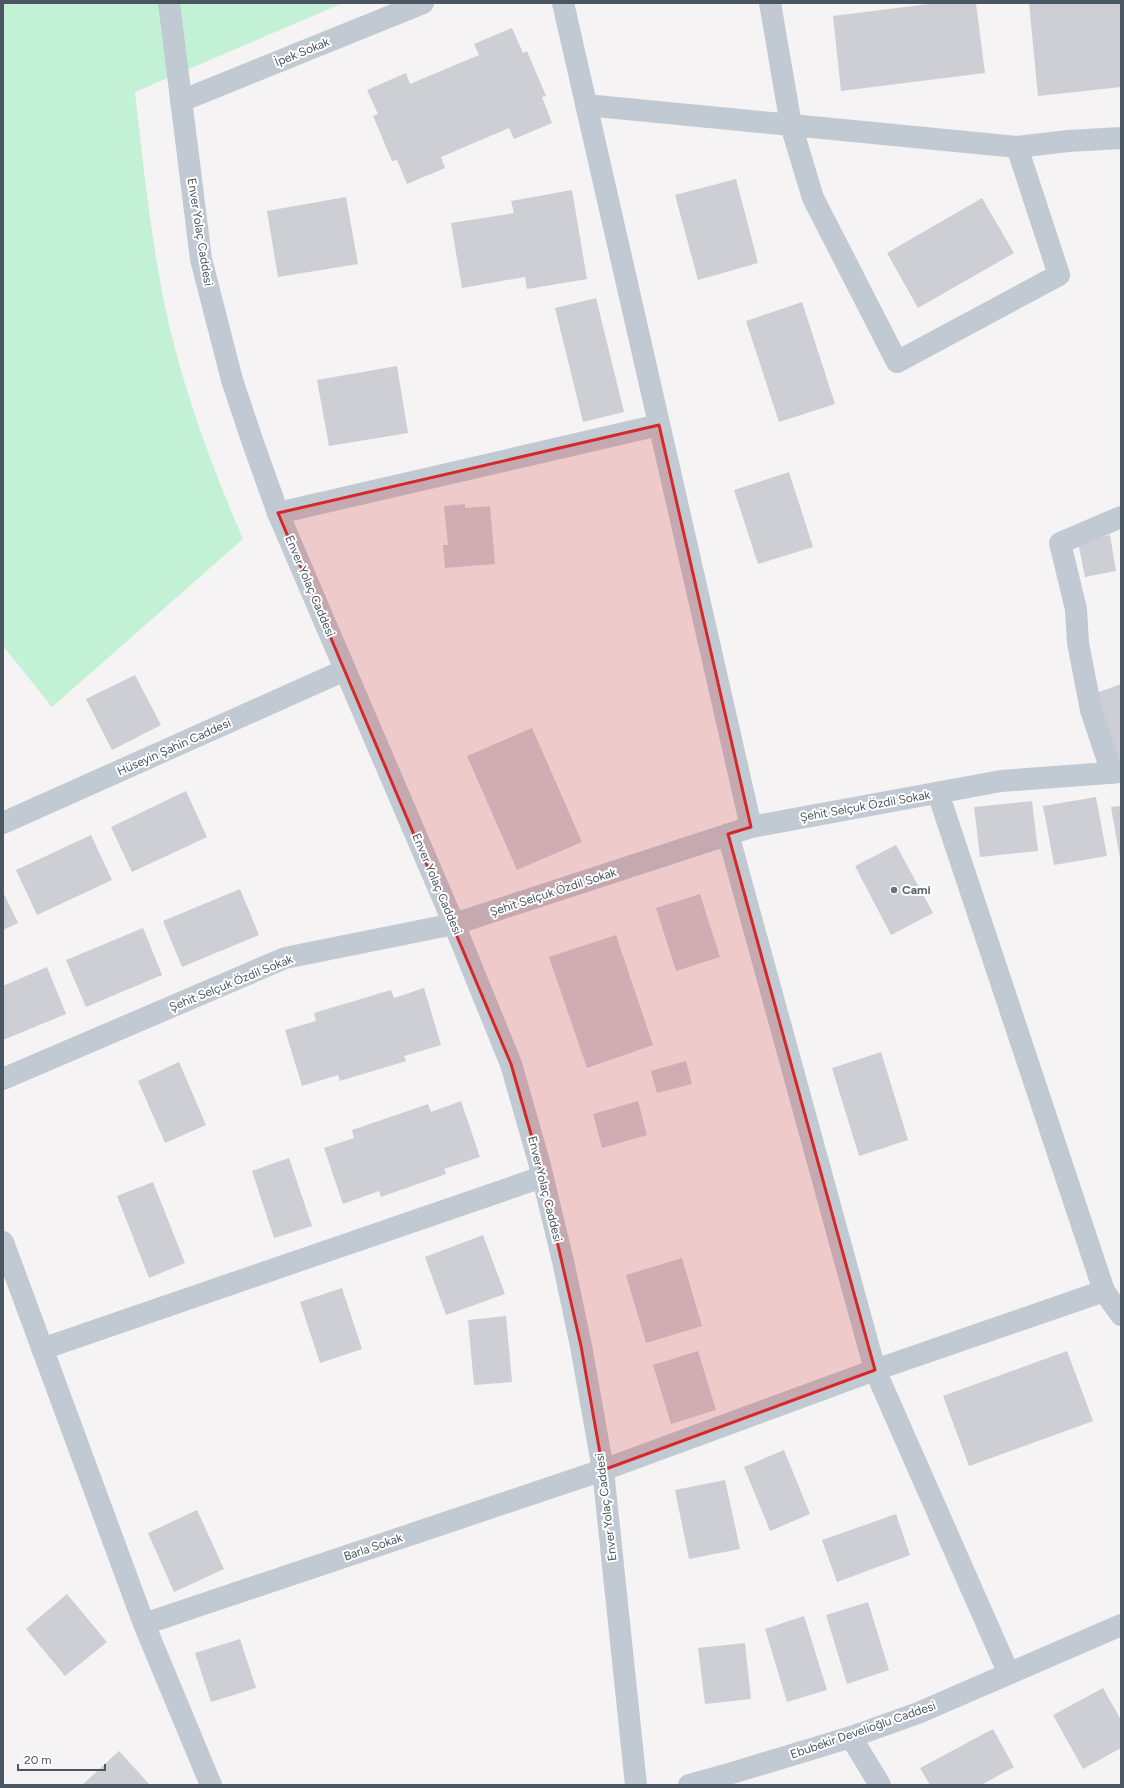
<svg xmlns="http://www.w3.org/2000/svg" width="1124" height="1788" viewBox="0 0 1124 1788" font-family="Figtree,sans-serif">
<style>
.green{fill:#c3f1d5}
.building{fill:#cdcfd5}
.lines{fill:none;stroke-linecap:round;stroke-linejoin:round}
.minor{stroke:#c1cad2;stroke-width:22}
.tertiary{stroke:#c1cad2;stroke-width:22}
.marked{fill:#d62828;fill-opacity:0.2;stroke:#d62828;stroke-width:3;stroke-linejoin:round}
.worship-dot{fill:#6b7280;stroke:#fff;stroke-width:1.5}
.labels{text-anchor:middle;stroke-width:4;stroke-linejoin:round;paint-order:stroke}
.street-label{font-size:12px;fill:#4a5661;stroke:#fff}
.worship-label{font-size:12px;font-weight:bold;fill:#5b616d;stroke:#fff;text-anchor:start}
</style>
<rect width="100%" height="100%" fill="#f5f3f3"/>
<!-- green -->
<path class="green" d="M3,3H343L135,92C143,162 150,232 164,302C181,384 210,462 243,539L52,707L3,646Z"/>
<!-- building -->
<path class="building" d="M937,3H976L985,73L841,91L833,16Z
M1029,3H1121V87L1038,96Z
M512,28L523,53L527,51L546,96L542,97L552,123L514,139L509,128L441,157L445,168L407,184L397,160L392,161L373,116L378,114L367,90L406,73L410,84L479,55L474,44Z
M736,179L758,263L698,280L675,195Z
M572,190L587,279L527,289L525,277L462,288L451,223L514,213L511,201Z
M346,197L358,264L278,277L267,211Z
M982,198L1014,253L918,308L887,253Z
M596,298L624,412L583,422L555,308Z
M802,302L835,404L779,422L746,321Z
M397,366L408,433L329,446L317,380Z
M789,472L813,547L758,564L734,490Z
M465,504V508L490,506L495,564L445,568L443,545H448L444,506Z
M1110,535L1116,571L1085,577L1078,542Z
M135,675L161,725L112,750L86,699Z
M1121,684V770L1091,695Z
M532,728L582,842L517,870L467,756Z
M186,791L207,837L132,872L111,827Z
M1096,797L1107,856L1054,865L1043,806Z
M1032,801L1038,851L980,857L974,807Z
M1121,806V858H1120L1111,807Z
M91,835L112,880L37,915L16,870Z
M896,845L933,913L891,935L855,866Z
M240,889L259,935L182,967L163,921Z
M3,892L18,923L3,930Z
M700,894L720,957L676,971L656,908Z
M143,928L162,975L86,1007L66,960Z
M616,935L653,1045L587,1068L549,957Z
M47,967L66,1014L3,1040V986Z
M424,988L441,1045L404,1056L406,1061L340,1081L338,1075L302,1086L285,1030L316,1021L314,1013L391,990L394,998Z
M881,1052L908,1140L859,1156L832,1068Z
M686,1061L692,1084L657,1093L651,1071Z
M179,1062L206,1125L165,1143L138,1081Z
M461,1101L480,1157L444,1169L446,1174L381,1197L379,1191L343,1204L324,1148L354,1138L352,1130L428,1104L431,1112Z
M638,1101L647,1135L602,1148L593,1114Z
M289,1158L312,1226L274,1238L252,1171Z
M153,1182L185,1263L149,1278L117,1196Z
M483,1235L505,1294L446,1315L425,1257Z
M682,1258L702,1326L646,1343L626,1275Z
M342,1288L362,1349L320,1363L300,1302Z
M506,1316L512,1382L474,1385L468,1320Z
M698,1351L716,1410L671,1424L653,1365Z
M1067,1351L1093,1421L969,1466L943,1396Z
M784,1450L810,1514L770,1531L744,1467Z
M725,1480L740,1549L689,1559L675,1490Z
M197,1510L224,1569L174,1592L148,1533Z
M896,1514L910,1555L837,1582L822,1540Z
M67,1594L107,1642L65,1676L26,1629Z
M868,1602L889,1670L847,1684L826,1615Z
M804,1616L827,1690L787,1702L765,1629Z
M240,1639L256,1688L211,1702L195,1653Z
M745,1643L751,1699L705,1704L698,1648Z
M1103,1688L1121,1720V1748L1083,1769L1053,1715Z
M993,1729L1014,1767L981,1785H930L920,1768Z
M119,1751L150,1785H82Z"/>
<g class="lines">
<!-- minor -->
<path class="minor" d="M563,3L751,827
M770,3L791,125L813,198L897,362L1059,275L1017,147
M181,101L423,3
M586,105L1017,147L1068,141L1121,138
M278,513L659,425
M1112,773L1091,710L1078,643L1076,609L1060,543L1121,517
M938,793L1104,1291
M3,823L345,670
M728,834L875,1370L1009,1674
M3,1079L285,958L454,924L751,827L1001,781L1121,772
M3,1242L144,1624L211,1785
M42,1349L542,1177
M144,1624L603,1470L875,1370L1104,1291L1121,1315
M851,1737L880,1785
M689,1785L732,1773L851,1737L918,1713L1121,1625"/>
<!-- tertiary -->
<path class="tertiary" d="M169,3L201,259L232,380L252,440L278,513L454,924L511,1064L539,1162L563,1261L581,1346L603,1470L636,1785"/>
</g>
<!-- marked area -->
<path class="marked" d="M659,425L751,827L728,834L875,1370L603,1470L581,1346L539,1162L511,1064L278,513Z"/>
<!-- markers -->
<circle class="worship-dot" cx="894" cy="890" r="4"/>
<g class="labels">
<!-- street labels -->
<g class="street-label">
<text transform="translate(302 52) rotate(-22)" y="4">İpek Sokak</text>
<text transform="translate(200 232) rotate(81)" y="4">Enver Yolaç Caddesi</text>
<text transform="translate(310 586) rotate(67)" y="4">Enver Yolaç Caddesi</text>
<text transform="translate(174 747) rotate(-24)" y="4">Hüseyin Şahin Caddesi</text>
<text transform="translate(865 806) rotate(-10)" y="4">Şehit Selçuk Özdil Sokak</text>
<text transform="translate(437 884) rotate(67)" y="4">Enver Yolaç Caddesi</text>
<text transform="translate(553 892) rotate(-18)" y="4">Şehit Selçuk Özdil Sokak</text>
<text transform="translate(231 983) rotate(-22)" y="4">Şehit Selçuk Özdil Sokak</text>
<text transform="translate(545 1189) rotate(76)" y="4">Enver Yolaç Caddesi</text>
<text transform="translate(606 1507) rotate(-97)" y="4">Enver Yolaç Caddesi</text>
<text transform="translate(373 1547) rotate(-19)" y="4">Barla Sokak</text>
<text transform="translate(863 1730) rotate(-19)" y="4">Ebubekir Develioğlu Caddesi</text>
</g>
<!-- worship labels -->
<g class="worship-label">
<text x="902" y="894">Cami</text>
</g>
</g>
<!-- border -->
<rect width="1124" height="1788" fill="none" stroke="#4a5661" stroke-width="8"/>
<!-- scale -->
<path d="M18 1764v6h87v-6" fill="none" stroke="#4a5661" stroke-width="2"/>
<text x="24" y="1764" font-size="12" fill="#4a5661" stroke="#ffffff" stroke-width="3" paint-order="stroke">20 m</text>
</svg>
